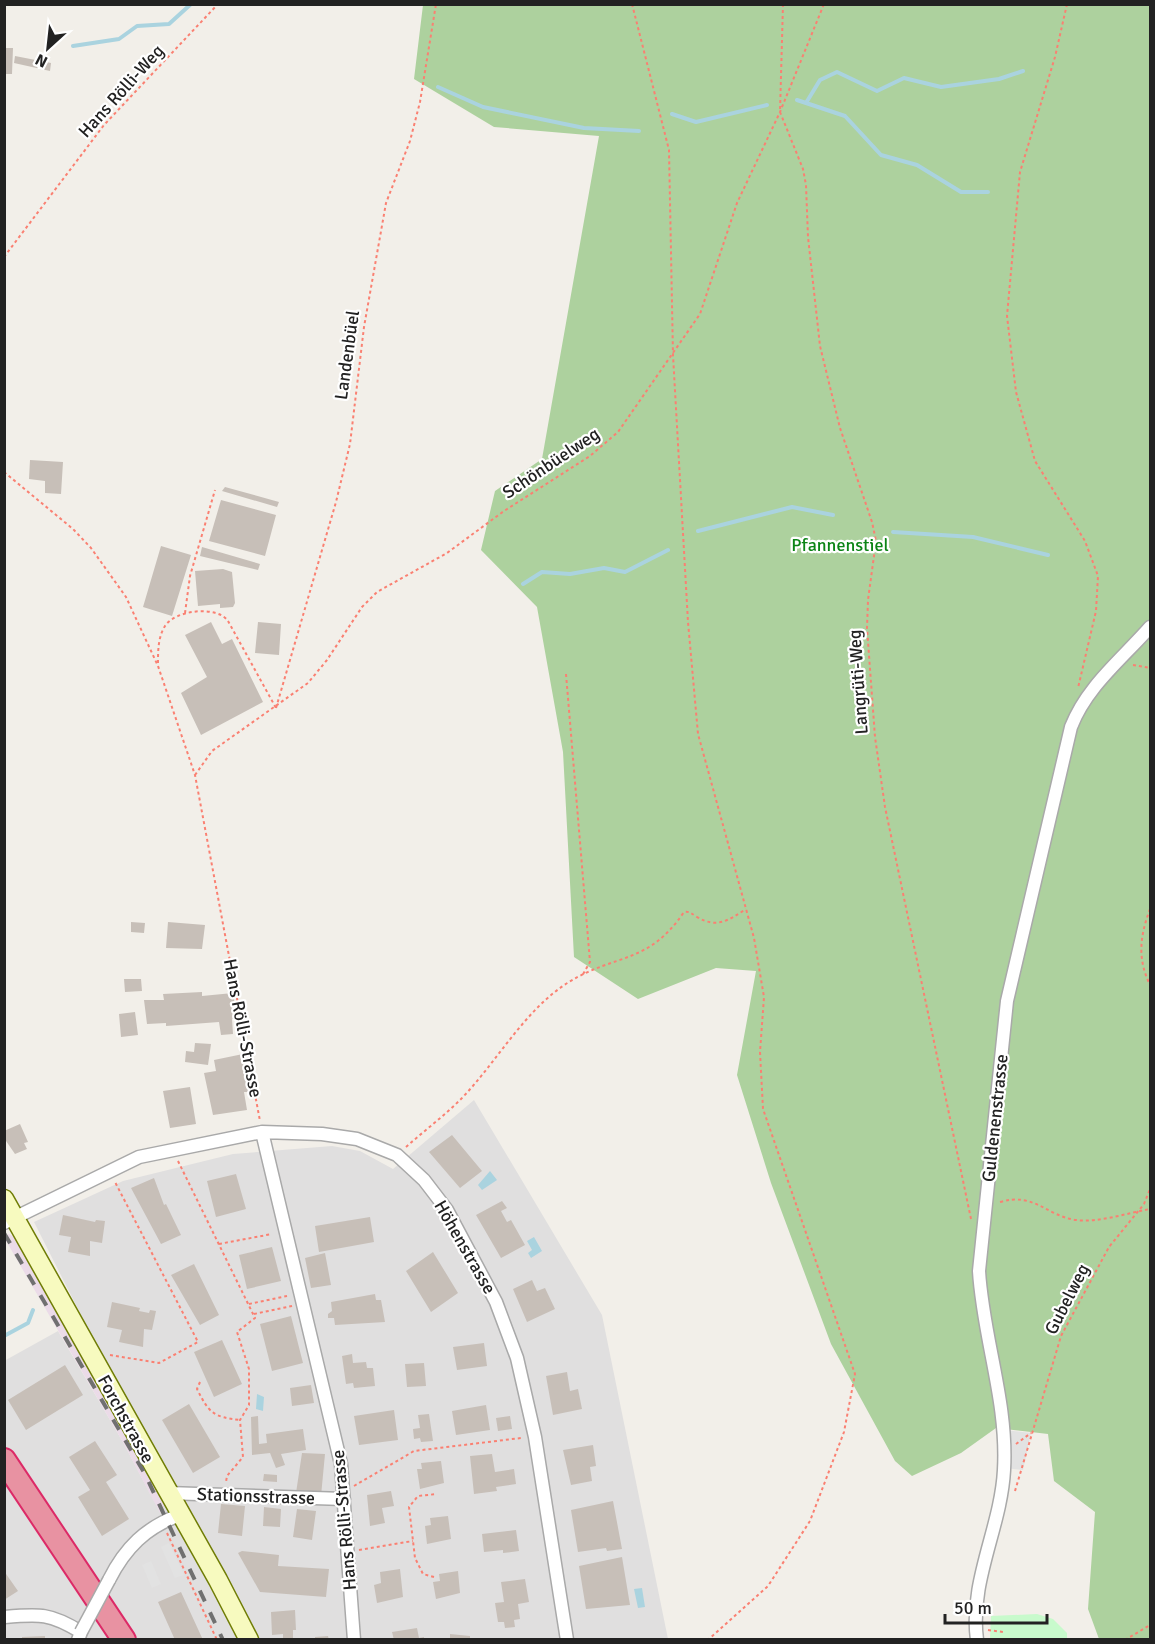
<svg xmlns="http://www.w3.org/2000/svg" width="1155" height="1644" viewBox="0 0 1155 1644" font-family="Signika,sans-serif">
<style>
.residential{fill:#e0dfdf}
.industrial{fill:#ebdbe8}
.forest{fill:#add19e}
.park{fill:#c8facc}
.parking{fill:#e2e2e2}
.water{fill:#aad3df}
.lines{fill:none;stroke-linecap:round;stroke-linejoin:round}
.stream{stroke:#aad3df;stroke-width:4}
.building{fill:#c7bfb8}
.street-casing{stroke:#a9a9a9;stroke-width:15}
.secondary-casing{stroke:#707d05;stroke-width:21}
.highway-casing{stroke:#dc2a67;stroke-width:26}
.path{stroke:#fa8072;stroke-width:2;stroke-dasharray:3 3;stroke-linecap:butt}
.street{stroke:#fff;stroke-width:12}
.secondary{stroke:#f7fabf;stroke-width:18}
.highway{stroke:#e892a2;stroke-width:22}
.rail{stroke:#707070;stroke-width:4;stroke-dasharray:12 12;stroke-linecap:butt}
.street-bridge-casing{stroke:#a9a9a9;stroke-width:15;stroke-linecap:butt}
.street-bridge{stroke:#fff;stroke-width:12}
.labels{text-anchor:middle;stroke-width:4.5;stroke-linejoin:round;paint-order:stroke}
.street-label{font-size:18px;fill:#222;stroke:#fff}
.park-label{font-size:18px;fill:#0c8416;stroke:#fff}
</style>
<rect width="100%" height="100%" fill="#f2efe9"/>
<!-- residential -->
<path class="residential" d="M474,1100L602,1315L668,1639H5L4,1361L58,1331L124,1444L160,1513L65,1327L82,1317L34,1222L123,1181L233,1154L332,1146L360,1151L393,1169Z"/>
<!-- industrial -->
<path class="industrial" d="M9,1234L17,1239L162,1496L165,1503L160,1513L124,1444L5,1239L4,1236Z"/>
<!-- forest -->
<path class="forest" d="M423,5H1150V1639H1099L1088,1609L1095,1512L1054,1481L1048,1434L996,1428L961,1453L912,1476L895,1461L831,1344L771,1183L737,1075L756,971L716,968L638,999L574,957L563,752L537,607L481,550L495,491L542,459L599,136L494,127L414,79Z"/>
<!-- park -->
<path class="park" d="M1037,1614L1053,1619L1067,1633V1639H990L991,1616Z"/>
<!-- parking -->
<path class="parking" d="M1004,1430L1031,1433L1023,1470L1005,1468Z
M169,1543L184,1575L175,1578L161,1547Z
M151,1561L161,1584L152,1588L142,1565Z"/>
<!-- water -->
<path class="water" d="M490,1171L497,1180L482,1190L478,1185Z
M534,1237L542,1251L531,1258L528,1253L532,1250L527,1241Z
M257,1394L264,1397L263,1411L256,1409Z
M642,1588L645,1607L638,1608L634,1589Z"/>
<g class="lines">
<!-- stream -->
<path class="stream" d="M73,46L119,39L137,26L169,24L191,4
M438,87L483,107L584,128L639,131
M797,100L845,116L881,155L917,165L961,192H988
M806,103L820,80L837,72L877,91L904,78L941,87L999,79L1023,71
M672,114L696,122L767,105
M698,531L792,507L833,515
M893,532L973,537L1048,555
M523,584L542,572L570,574L604,568L625,572L668,550
M4,1336L28,1323L33,1310"/>
</g>
<!-- building -->
<path class="building" d="M4,48H13L12,74H4Z
M15,56L51,63L50,71L14,63Z
M30,460L63,462L61,494L45,493V481L29,479Z
M225,487L279,502L277,507L222,491Z
M221,500L276,515L265,556L209,541Z
M161,546L191,555L172,616L143,607Z
M202,547L260,564L258,570L200,556Z
M223,569L232,572L235,603L233,607L220,608V604L198,606L195,571Z
M211,622L222,644L232,639L263,702L201,735L181,693L207,677L185,635Z
M258,622L281,624L279,655L255,653Z
M131,922L145,923L144,933L131,932Z
M168,922L205,925L202,949L166,948Z
M124,979H141L142,991L125,992Z
M202,992V996L233,993L237,1019H232L233,1034L221,1035L219,1022L166,1026V1023L147,1024L144,1000H164L163,994Z
M135,1012L138,1035L121,1037L119,1014Z
M195,1043L211,1044L208,1065L185,1062L186,1051L194,1052Z
M243,1054L251,1092H244L247,1110L213,1115L204,1073L216,1071L214,1060Z
M190,1087L196,1124L170,1128L163,1091Z
M20,1124L28,1142L24,1143L27,1149L15,1154L4,1138V1131Z
M452,1135L482,1171L460,1188L429,1152Z
M236,1174L246,1209L216,1217L207,1181Z
M154,1178L164,1205L166,1204L181,1235L161,1244L131,1188Z
M502,1201L507,1208L501,1211L507,1222L511,1220L525,1245L501,1258L476,1215Z
M63,1215L95,1222L96,1220L105,1221L102,1243L90,1241V1256L68,1252L71,1237L59,1235Z
M370,1217L374,1242L319,1252L315,1226Z
M272,1247L281,1281L247,1289L239,1255Z
M433,1252L458,1293L431,1312L406,1271Z
M325,1253L331,1285L311,1288L305,1258Z
M194,1264L219,1315L200,1325L171,1275Z
M532,1280L537,1291L545,1288L555,1309L527,1322L513,1289Z
M375,1294L376,1300H381L385,1322L335,1325L334,1318H328V1314L332,1311L331,1302Z
M112,1302L140,1308L139,1311L149,1313L150,1310L156,1311L152,1330L144,1329L143,1347L119,1342L122,1330L107,1327Z
M291,1316L303,1363L272,1371L260,1324Z
M222,1340L242,1384L214,1397L194,1352Z
M484,1343L487,1366L457,1370L453,1347Z
M352,1354L353,1363L366,1362L367,1368H373L375,1386L354,1388L353,1383L346,1384L342,1356Z
M424,1363L426,1386L407,1387L405,1364Z
M65,1365L83,1395L26,1430L8,1400Z
M567,1372L570,1391L578,1389L582,1409L553,1415L546,1376Z
M311,1385L314,1403L292,1406L290,1388Z
M189,1404L220,1457L193,1473L162,1420Z
M486,1405L490,1430L456,1435L452,1411Z
M394,1410L398,1440L359,1445L354,1416Z
M429,1414L433,1441L421,1442L420,1438L414,1439L413,1429L420,1428L418,1415Z
M258,1416L259,1444L267,1443L266,1434L303,1429L306,1450L281,1454L285,1465L276,1468L270,1453L252,1455L251,1417Z
M510,1416L512,1429L498,1431L496,1418Z
M95,1441L117,1475L106,1482L129,1519L102,1536L78,1497L90,1490L69,1457Z
M593,1445L596,1466L590,1467L592,1481L571,1485L563,1450Z
M302,1453L325,1454L321,1496L296,1493Z
M492,1454L495,1472L514,1469L516,1484L496,1487L497,1491L474,1494L470,1456Z
M441,1461L444,1483L420,1489L417,1469H422L421,1463Z
M264,1474L277,1475V1482L263,1481Z
M391,1491L394,1506L382,1508L385,1523L370,1526L367,1495Z
M613,1501L622,1549L607,1551L606,1548L578,1552L571,1510Z
M221,1504L245,1506L242,1536L218,1533Z
M264,1507L281,1509L280,1527L263,1526Z
M297,1509L316,1511L312,1540L293,1537Z
M448,1516L451,1539L427,1544L425,1526L431,1525L430,1518Z
M516,1530L519,1551L503,1553V1550L484,1552L482,1534Z
M242,1551L279,1555L278,1566L329,1569L326,1597L260,1592L238,1553Z
M622,1557L630,1605L586,1609L579,1566Z
M400,1569L403,1597L377,1603L374,1585L381,1583L380,1572Z
M4,1571L18,1591L4,1600Z
M458,1571L460,1593L436,1599L433,1582L440,1581L439,1574Z
M525,1579L529,1602L518,1604L520,1619L514,1620L515,1627L505,1628L504,1622H498L495,1603L504,1602L501,1582Z
M181,1592L203,1640H175L158,1602Z
M295,1610L296,1630H293V1640H283V1634L272,1635L271,1612Z
M417,1628L419,1638L424,1637V1640H394L392,1632Z
M450,1634L470,1636V1640H450Z
M45,1636V1640H22V1637Z
M328,1636L329,1640H315V1637Z"/>
<g class="lines">
<!-- street casing -->
<g class="street-casing">
<path id="street" d="M262,1132L341,1464L354,1640
M4,1223L139,1157L262,1132L322,1134L357,1139L397,1155L424,1180L447,1210L496,1302L517,1358L535,1437L567,1640
M168,1493L344,1499
M109,1580C125,1548 146,1527 180,1515
M4,1617C40,1614 50,1613 81,1632L78,1640
M977,1640C969,1581 1001,1528 1004,1470C1008,1402 983,1338 979,1271L1007,1001L1071,727C1087,686 1122,659 1150,627"/>
</g>
<!-- secondary casing -->
<g class="secondary-casing">
<path id="secondary" d="M4,1199L218,1580L249,1640"/>
</g>
<!-- highway casing -->
<g class="highway-casing">
<path id="highway" d="M4,1460L124,1640"/>
</g>
<!-- path -->
<path class="path" d="M632,4L669,150L673,355L688,622L698,734L754,938L764,997L760,1052L763,1109L855,1374L844,1432L810,1521L768,1586L708,1640
M783,4L780,112L803,169L806,185L808,237L820,346L840,428L872,522L876,541L868,600L867,628L875,737L885,807L971,1219
M1067,4L1055,57L1020,172L1007,316L1016,392L1035,461L1085,541L1098,576L1096,611L1078,688
M4,257L104,125L218,4
M4,472L73,529L91,548L126,597L158,666L195,775L260,1121
M185,613L190,576L215,490
M158,663C158,651 158,637 165,626C175,610 217,605 228,621L276,708
M1133,665L1150,668
M566,674L590,962L582,976
M276,708L336,502L350,444L364,327L386,203L410,141L420,102L436,4
M195,775L212,751L308,683L327,660L362,607L377,592L447,553L504,511L590,456L618,432L700,314L737,203L780,112L824,4
M1150,909C1140,936 1137,958 1150,985
M406,1147C424,1131 444,1116 461,1099C497,1062 525,1009 569,982C616,953 648,965 684,912C690,911 692,914 697,917C717,929 729,920 746,909
M178,1161L255,1318L237,1332L249,1369V1405L240,1420L243,1457L227,1476L226,1482
M1000,1202C1035,1192 1046,1216 1076,1220C1099,1223 1127,1213 1150,1209
M219,1244L272,1234
M249,1304L287,1296
M254,1314L292,1306
M110,1355L159,1363L198,1342L115,1182
M200,1382L197,1389C209,1413 213,1417 240,1420
M1016,1444L1031,1433
M354,1486L414,1451L521,1438
M1015,1491L1061,1336L1109,1247L1144,1204L1150,1189
M167,1533L217,1640
M359,1550L413,1541
M434,1577L423,1574L415,1558L409,1507L418,1496L437,1494
M988,1630L1003,1632
M1125,1640L1150,1625"/>
<!-- street -->
<use href="#street" class="street"/>
<!-- secondary -->
<use href="#secondary" class="secondary"/>
<!-- highway -->
<use href="#highway" class="highway"/>
<!-- rail -->
<path class="rail" d="M4,1233L145,1474L223,1640"/>
<!-- street-bridge casing -->
<g class="street-bridge-casing">
<path id="street-bridge" d="M81,1632L109,1580"/>
</g>
<!-- street-bridge -->
<use href="#street-bridge" class="street-bridge"/>
</g>
<g class="labels">
<!-- street labels -->
<g class="street-label">
<text transform="translate(121 91) rotate(-48)" y="6">Hans Rölli-Weg</text>
<text transform="translate(347 355) rotate(-82)" y="6">Landenbüel</text>
<text transform="translate(551 463) rotate(-34)" y="6">Schönbüelweg</text>
<text transform="translate(858 682) rotate(-94)" y="6">Langrüti-Weg</text>
<text transform="translate(243 1028) rotate(79)" y="6">Hans Rölli-Strasse</text>
<text transform="translate(995 1118) rotate(-84)" y="6">Guldenenstrasse</text>
<text transform="translate(465 1247) rotate(60)" y="6">Höhenstrasse</text>
<text transform="translate(1067 1299) rotate(-63)" y="6">Gubelweg</text>
<text transform="translate(126 1419) rotate(61)" y="6">Forchstrasse</text>
<text transform="translate(256 1496) rotate(2)" y="6">Stationsstrasse</text>
<text transform="translate(344 1520) rotate(-95)" y="6">Hans Rölli-Strasse</text>
</g>
<!-- park labels -->
<g class="park-label">
<text x="840" y="551">Pfannenstiel</text>
</g>
</g>
<!-- border -->
<rect width="1155" height="1644" fill="none" stroke="#222222" stroke-width="12"/>
<!-- north arrow -->
<g transform="translate(48 48) rotate(207)" stroke="#ffffff" stroke-width="4.5" paint-order="stroke">
<path d="M0-4.5L10 22L0 15L-10 22Z" fill="#222222"/>
<text y="-9" font-size="16" font-weight="bold" text-anchor="middle" fill="#222222">N</text>
</g>
<!-- scale -->
<path d="M945 1614v9h102v-9" fill="none" stroke="#222222" stroke-width="3"/>
<text x="954" y="1614" font-size="18" fill="#222222" stroke="#ffffff" stroke-width="4.5" paint-order="stroke">50 m</text>
</svg>
